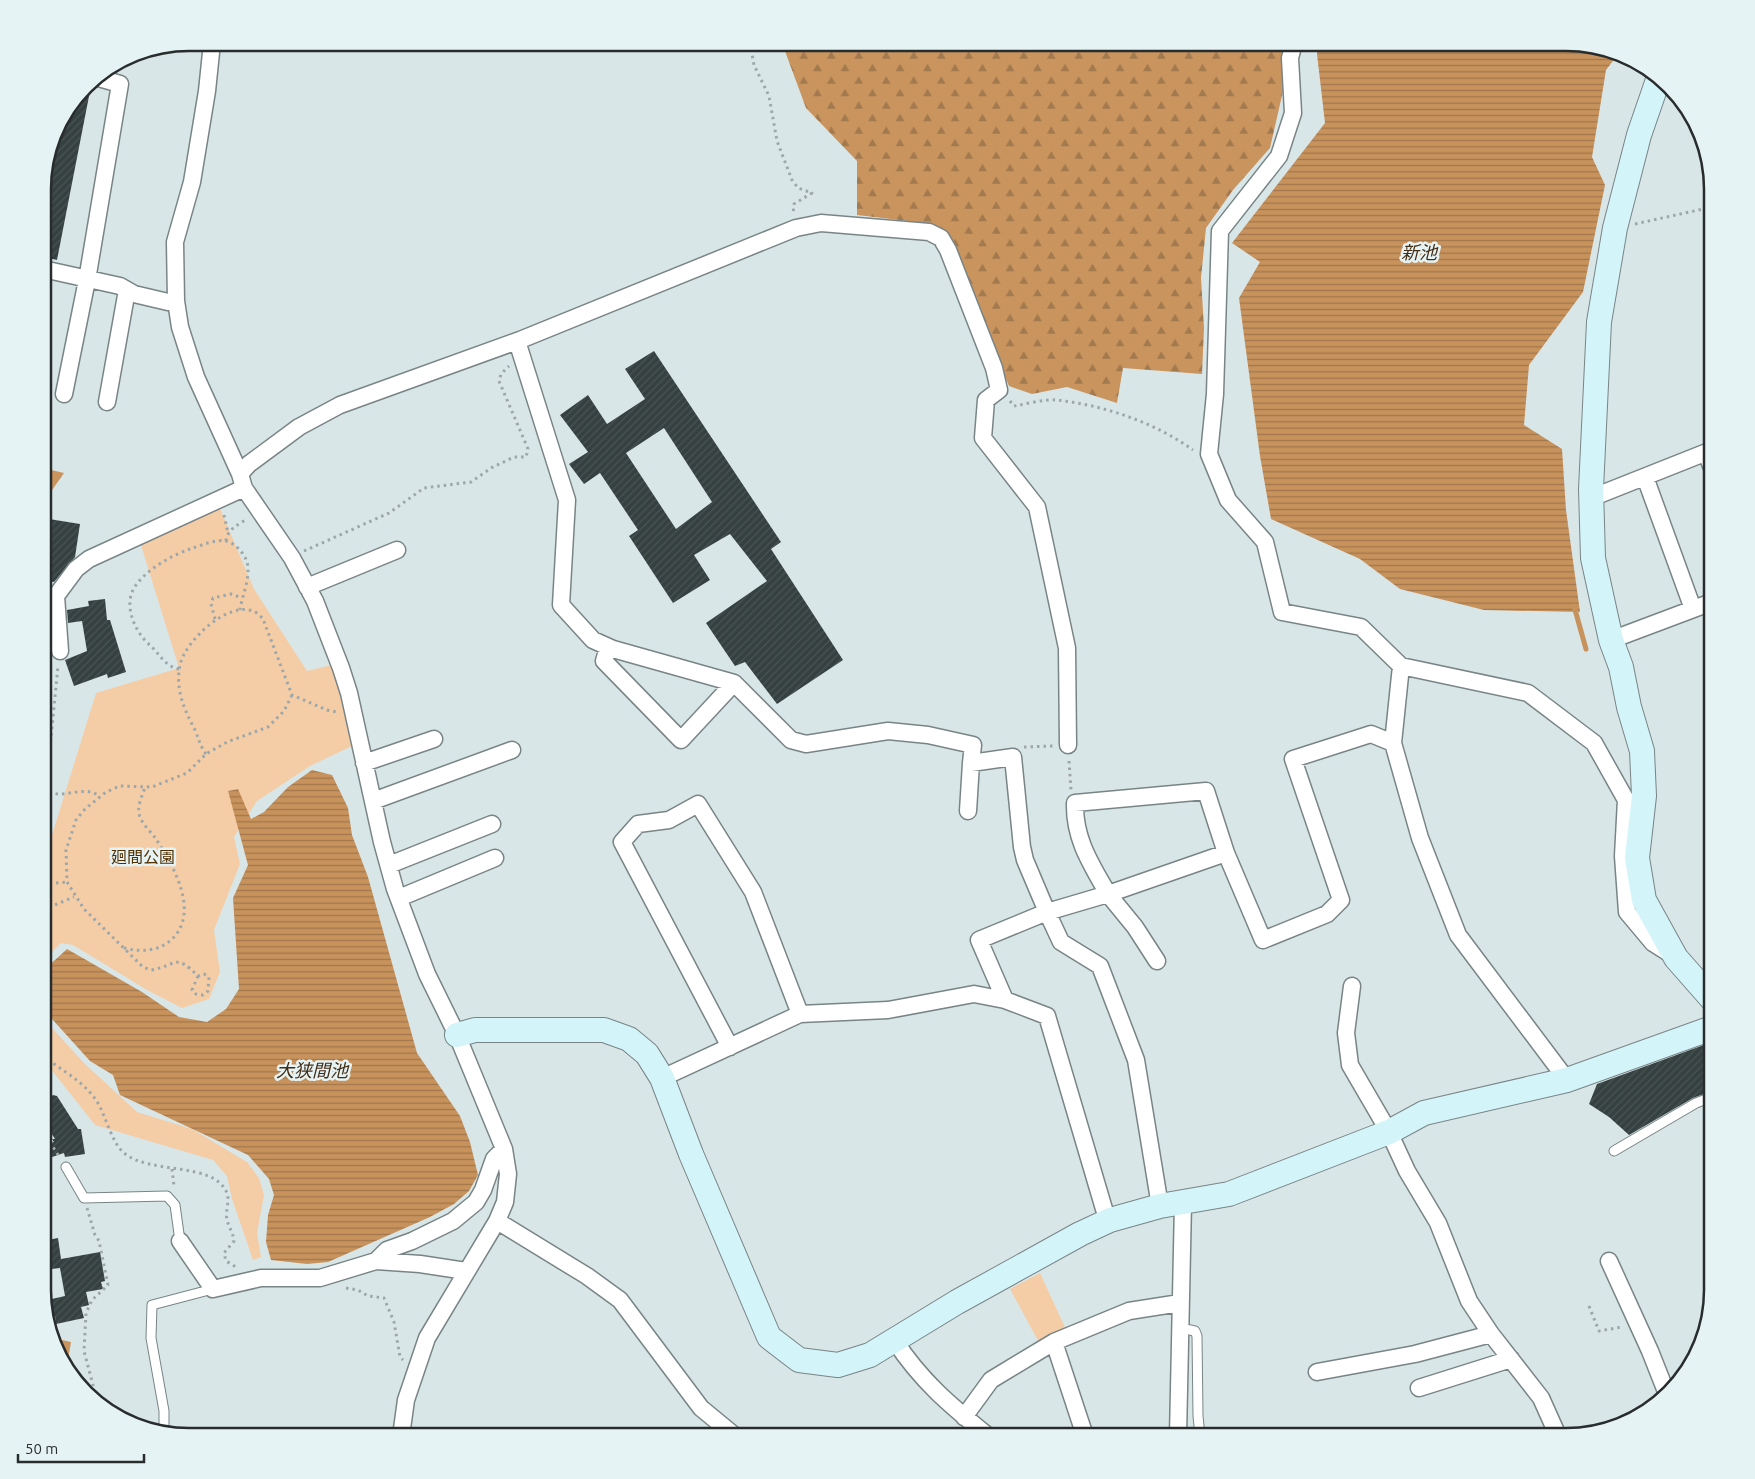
<svg xmlns="http://www.w3.org/2000/svg" width="1755" height="1479" viewBox="0 0 1755 1479" font-family="Ubuntu,'Noto Sans JP',sans-serif">
<style>
.forest{fill:url(#forest-firs)}
.park{fill:#f4cda7}
.water{fill:url(#water-rules)}
.lines{fill:none;stroke-linecap:round;stroke-linejoin:round}
.stream{stroke:#c7925c;stroke-width:5}
.building{fill:url(#building-hatch);fill-rule:evenodd}
.lane-casing{stroke:#798486;stroke-width:11}
.street-casing{stroke:#798486;stroke-width:19}
.secondary-casing{stroke:#798486;stroke-width:26}
.path{stroke:#9da7a9;stroke-width:3;stroke-dasharray:2.5 4;stroke-linecap:butt}
.lane{stroke:#fff;stroke-width:9}
.street{stroke:#fff;stroke-width:16}
.secondary{stroke:#d3f4f9;stroke-width:24}
.labels{text-anchor:middle;stroke-width:5;stroke-linejoin:round;paint-order:stroke}
.park-label{font-size:16px;fill:#522f01;stroke:#e6f3f5}
.water-label{font-size:18px;font-style:italic;fill:#442d15;stroke:#e6f3f5}
.rim{fill:none;stroke:#282c2d;stroke-width:2.5}
</style>
<defs>
<pattern id="forest-firs" width="22" height="20" patternUnits="userSpaceOnUse" patternTransform="scale(1.25)"><rect width="22" height="20" fill="#c9945e"/><path d="M5 1l3.5 6h-7zM16 11l3.5 6h-7z" fill="#a3794e"/></pattern>
<pattern id="water-rules" width="6" height="5" patternUnits="userSpaceOnUse" patternTransform="scale(1.25)"><rect width="6" height="5" fill="#c7925c"/><path d="M0 2.5h6" fill="none" stroke="#a2774c"/></pattern>
<pattern id="building-hatch" width="6" height="6" patternUnits="userSpaceOnUse" patternTransform="scale(1.25)"><rect width="6" height="6" fill="#354041"/><path d="M-1 1l2-2M0 6l6-6M5 7l2-2" fill="none" stroke="#4a5354"/></pattern>
</defs>
<rect width="100%" height="100%" fill="#d9e6e8"/>
<!-- forest -->
<path class="forest" d="M782,43H1294L1270,148L1233,190L1206,228L1201,278L1204,328L1202,374L1123,368L1117,403L1067,387L1032,394L1009,386L989,339L951,240L941,228L925,223L857,215V161L806,108Z
M43,468L64,473L43,503Z
M53,1338L71,1342L67,1366L57,1355Z"/>
<!-- park -->
<path class="park" d="M216,499L254,589L307,671L335,664L354,745L310,766L257,801L234,837L240,864L214,930L220,972L209,999L182,1008L147,990L73,945L61,943L43,961V864L96,693L179,668L140,542Z
M43,1018L84,1063L137,1112L192,1129L247,1162L259,1178L264,1195L257,1233L261,1257L253,1260L232,1199L227,1176L213,1160L95,1125L43,1059Z
M1040,1273L1068,1334L1042,1348L1010,1289Z"/>
<!-- water -->
<path class="water" d="M1318,43H1566L1619,53L1606,70L1592,157L1605,185L1583,292L1529,365L1524,425L1562,449L1566,510L1580,612L1484,610L1400,589L1360,559L1271,519L1260,456L1239,298L1260,262L1232,243L1325,123L1317,54Z
M312,770L332,775L348,808L352,835L368,877L417,1053L460,1116L470,1142L478,1175L469,1191L454,1204L430,1217L328,1262L307,1264L271,1260L266,1242L268,1215L274,1195L269,1179L248,1155L120,1095L113,1075L90,1061L43,1009V971L67,949L142,992L179,1017L207,1022L226,1009L239,989L233,898L248,865L228,791L238,789L251,819L264,812L288,787Z"/>
<g class="lines">
<!-- stream -->
<path class="stream" d="M1574,606L1586,649"/>
</g>
<!-- building -->
<path class="building" d="M88,84L91,86L57,260L43,257V179L58,124Z
M654,351L781,542L771,549L843,660L777,704L745,662L735,666L706,623L767,581L730,534L694,555L710,580L673,603L629,536L638,530L600,473L584,484L569,464L588,452L560,415L588,395L607,424L645,399L625,369ZM664,428L712,502L676,529L626,453Z
M43,518L80,524L75,557L54,582L43,580Z
M105,599L107,620H110L126,672L108,678L107,674L74,686L65,660L87,651L82,621L68,623L67,610L89,606L88,601Z
M1712,1042V1091L1693,1098L1629,1135L1609,1117L1589,1104L1597,1084Z
M53,1095L57,1096L78,1129H81L85,1154L65,1157L64,1153L43,1160V1145L54,1142L52,1139H55L43,1120V1101Z
M58,1238L61,1259L100,1252L105,1281L101,1282L103,1289L86,1292L89,1305L81,1307L84,1318L56,1324L55,1316L48,1318L43,1301L65,1296L60,1268L43,1270V1241Z"/>
<g class="lines">
<!-- lane casing -->
<g class="lane-casing">
<path id="lane" d="M1614,1151L1696,1103L1712,1097
M66,1167L84,1198L167,1196L175,1205L180,1241
M1180,1328L1195,1331L1197,1336L1198,1416L1200,1436
M164,1432V1411L151,1338L152,1305L213,1289"/>
</g>
<!-- street casing -->
<g class="street-casing">
<path id="street" d="M212,43L207,91L192,182L175,242L176,301L180,327L196,377L240,474L244,488L292,558L315,601L341,668L349,693L382,842L395,889L427,974L457,1035L504,1149L508,1174L505,1202L497,1221L427,1338L406,1400L401,1436
M1294,43L1290,58L1293,113L1279,156L1220,231L1215,394L1209,454L1228,500L1265,542L1282,612L1361,627L1401,666
M43,269L120,286L134,294L168,302L176,301
M517,341L567,500L561,605L593,640L613,649L734,683L791,740L806,744L888,731L928,735L973,745L971,763L1013,757L1022,847L1025,860L1047,912L979,940L1005,1000
M64,394L87,280L120,84L95,77
M107,402L127,290
M1706,453L1712,468
M240,474L249,464L299,427L340,405L520,340L796,228L821,223L929,232L941,238L948,250L994,368L999,390L986,400L983,438L1037,507L1067,648L1068,745
M1645,477L1693,609
M1591,498L1712,450
M307,587L397,550
M1611,640L1712,602
M608,647L604,661L681,740L734,683
M60,651L56,596L76,569L89,559L244,488
M364,763L434,739
M373,801L512,750
M968,811L971,763
M389,865L492,824
M399,898L495,858
M1157,961L1135,927L1108,894L1226,853
M1352,986L1346,1033L1350,1065L1389,1132L1407,1171L1438,1223L1469,1301L1491,1334L1541,1398L1558,1436
M730,1047L622,842L638,824L669,820L698,804L753,892L800,1014
M662,1078L800,1014L888,1010L974,994L1005,1000L1047,1016L1104,1209L1110,1220
M1567,1080L1458,935L1420,838L1393,743L1401,666L1528,693L1594,743L1626,800L1623,856L1627,912L1653,943L1672,955
M1160,1206L1136,1060L1100,966L1061,942L1047,912L1108,894C1091,864 1074,839 1075,803L1206,791L1226,853L1263,940L1327,914L1341,900L1293,759L1371,734L1393,743
M497,1221L587,1276L620,1300L701,1408L735,1436
M180,1241L213,1289L261,1278H320L376,1261L387,1250L412,1241L453,1221L476,1202L483,1190L494,1159L504,1149
M376,1261L420,1264L466,1271
M1609,1261L1650,1351L1667,1394
M895,1341C921,1381 951,1406 988,1436
M1054,1342L1085,1436
M1317,1372L1415,1354L1491,1334
M1419,1388L1511,1359
M964,1417L991,1380L1054,1342L1129,1311L1180,1303
M1178,1436L1183,1203"/>
</g>
<!-- secondary casing -->
<g class="secondary-casing">
<path id="secondary" d="M1659,77L1639,135L1615,228L1599,322L1591,489L1593,558L1611,640L1621,667L1629,707L1642,751L1644,796L1637,858L1644,900L1676,958L1712,999
M457,1035L475,1030H604L629,1039L647,1054L662,1078L691,1154L769,1337L799,1360L838,1365L870,1355L957,1302L1080,1234L1110,1220L1160,1206L1229,1194L1389,1132L1424,1113L1567,1080L1712,1028"/>
</g>
<!-- path -->
<path class="path" d="M750,43L754,65L769,96L777,141L792,180L798,188L812,193L794,204L793,214
M1635,224L1712,207
M1010,401L1014,406C1027,404 1043,399 1056,400C1103,405 1154,422 1193,450
M224,515L228,533
M226,541C227,529 238,525 247,519
M304,551L389,513L424,488L471,482L491,468L514,457H526L528,449L499,381L501,374L509,366
M215,619L211,604L213,598L231,594L242,598
M179,669C166,667 160,655 151,646C136,634 123,607 134,588C146,569 172,555 193,548C202,545 216,539 226,541C235,543 244,553 247,562C251,578 242,595 240,610
M1024,747L1053,746
M206,754C200,746 199,739 195,730C184,709 175,689 180,665C185,641 229,599 255,612C258,613 261,617 263,619L292,695L327,710L337,712
M1069,761L1071,790
M43,787L50,748L58,666
M43,790C48,791 54,794 59,794C73,794 87,787 99,796
M43,884L67,882
M43,910L74,897
M124,948C140,952 157,952 171,940C201,913 173,865 156,839C151,832 143,825 140,817C136,807 142,797 145,787
M198,976L192,990L196,994L203,995L208,991L209,977L204,974L198,976C174,952 177,966 151,970L143,967L84,909L67,882L66,850L76,820L85,809L106,792L120,786L152,787L187,773L206,754L227,742L268,727L284,711L292,695
M43,1056C60,1069 83,1081 96,1100C106,1115 111,1142 124,1153C150,1175 214,1161 227,1193C230,1201 225,1211 227,1220C229,1228 233,1232 234,1241L224,1253L226,1261L236,1267
M43,1131L60,1158
M172,1169L174,1186
M43,1172L55,1169
M87,1208L95,1235L99,1241L108,1285L92,1300L86,1313L84,1351L98,1404
M346,1288L358,1290L368,1296L384,1298L394,1322L400,1357L403,1360
M1589,1306L1599,1331L1622,1327"/>
<!-- lane -->
<use href="#lane" class="lane"/>
<!-- street -->
<use href="#street" class="street"/>
<!-- secondary -->
<use href="#secondary" class="secondary"/>
</g>
<g class="labels">
<!-- park labels -->
<g class="park-label">
<text x="143" y="863">廻間公園</text>
</g>
<!-- water labels -->
<g class="water-label">
<text x="1419" y="259">新池</text>
<text x="312" y="1077">大狭間池</text>
</g>
</g>
<!-- crop -->
<path d="M0 0H1755V1479H0ZM189 51H1566A138 138 0 0 1 1704 189V1290A138 138 0 0 1 1566 1428H189A138 138 0 0 1 51 1290V189A138 138 0 0 1 189 51Z" fill="#e6f3f5" fill-rule="evenodd"/>
<path class="rim" d="M189 51H1566A138 138 0 0 1 1704 189V1290A138 138 0 0 1 1566 1428H189A138 138 0 0 1 51 1290V189A138 138 0 0 1 189 51Z"/>
<!-- scale -->
<path d="M18 1454v8h126v-8" fill="none" stroke="#282c2d" stroke-width="2.5"/>
<text x="25" y="1454" font-size="15" fill="#282c2d" stroke="#e6f3f5" stroke-width="4" paint-order="stroke">50 m</text>
</svg>
